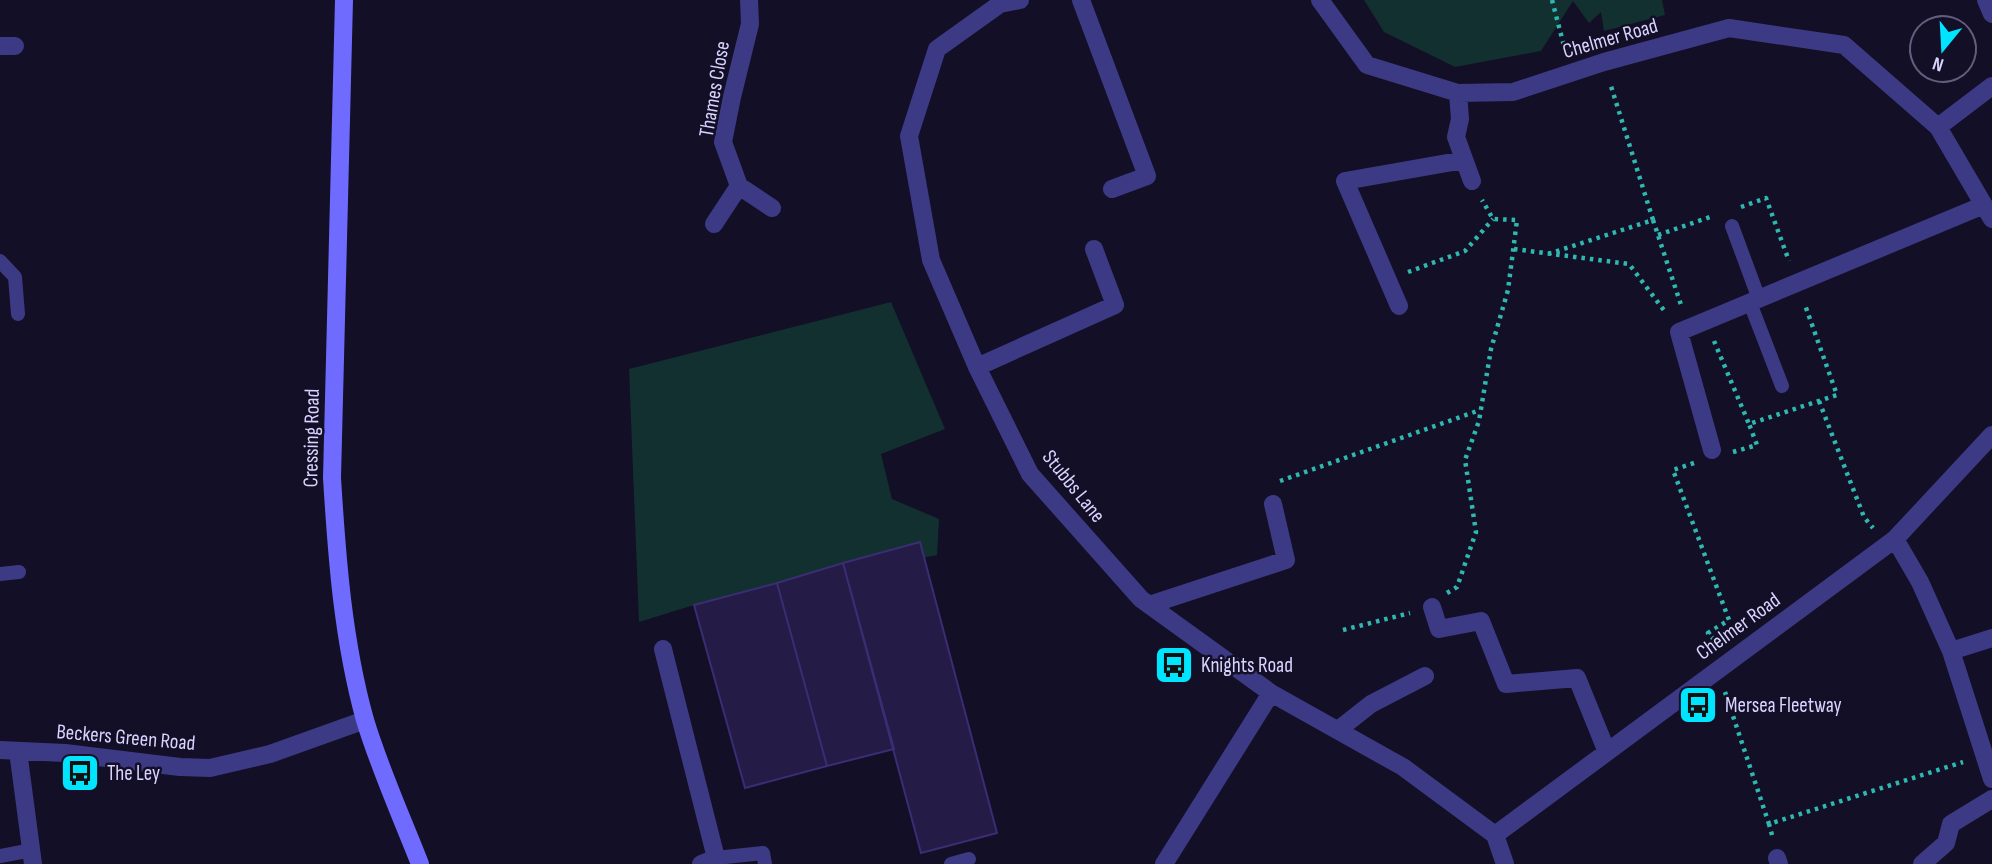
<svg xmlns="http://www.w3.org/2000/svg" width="1992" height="864" viewBox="0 0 1992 864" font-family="'Sofia Sans Condensed',sans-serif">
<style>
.green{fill:#12302f}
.building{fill:#241b47;stroke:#3b2d73;stroke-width:2}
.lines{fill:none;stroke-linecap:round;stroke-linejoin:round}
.path{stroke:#2fb8b0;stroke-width:4.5;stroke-dasharray:3.5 5;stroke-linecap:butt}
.lane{stroke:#3d3a85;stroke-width:14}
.street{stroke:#3d3a85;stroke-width:18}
.secondary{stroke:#6f6bff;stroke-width:18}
.labels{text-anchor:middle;stroke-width:5;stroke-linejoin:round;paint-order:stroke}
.street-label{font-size:21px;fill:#d9d4ff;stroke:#130f26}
.poi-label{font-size:21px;fill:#d9d4ff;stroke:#130f26;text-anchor:start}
</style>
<rect width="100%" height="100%" fill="#130f26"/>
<!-- green -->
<path class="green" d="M1364,0H1662L1665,15L1604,31L1601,12L1589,23L1573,1L1541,51L1455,67L1384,32Z
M891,302L945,429L881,454L892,499L939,519L937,555L694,605L639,622L629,369Z"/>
<!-- building -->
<path class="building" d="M920,542L997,833L921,853L843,563Z
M843,563L894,749L827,766L777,583Z
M777,583L827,766L745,788L694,605Z"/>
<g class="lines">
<!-- path -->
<path class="path" d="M1552,0L1565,50
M1741,207L1766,198L1789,261
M1653,220L1681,305
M1658,235L1713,216
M1514,249L1629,264L1666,313
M1548,254L1653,220L1610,83
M1408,272L1465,251L1493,219
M1714,341L1749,424L1837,395L1805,305
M1819,401L1864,517L1873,528
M1733,452L1757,445L1749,424
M1694,463L1673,470L1729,620L1708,633L1718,644
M1280,481L1480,410
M1447,593L1457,587L1476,532L1465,460L1479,421L1491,349L1508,290L1517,220L1493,219L1482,200
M1343,630L1410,613
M1725,692L1769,824
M1772,835L1769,824L1963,762"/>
<!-- lane -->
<path class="lane" d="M1732,226L1759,299
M0,261L15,277L18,314
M1750,303L1782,386
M0,574L19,572
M0,856L32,850
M716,858L763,853L765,864
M951,864L969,859"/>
<!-- street -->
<path class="street" d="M749,0L750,24L732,97L723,142L739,186L772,208
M1020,0L1000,4L937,49L909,136L931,260L977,367L1030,474L1141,599L1271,693L1403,767L1495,835L1505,864
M1081,0L1147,176L1112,189
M1320,0L1367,65L1458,93L1513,92L1604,62L1729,28L1844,45L1938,127L1992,219
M1986,0L1992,14
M0,46H15
M1458,93L1460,119L1456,137L1472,181
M1938,127L1992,86
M714,224L739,186
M1399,306L1345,181L1464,160
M977,367L1115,305L1094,249
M1712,450L1679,332L1984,205
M1895,539L1920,582L1951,651L1992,779
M1149,605L1286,560L1273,504
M1432,607L1439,629L1481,621L1506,684L1577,678L1607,752
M663,649L716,858L701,864
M1951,651L1992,638
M1338,730L1371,704L1425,676
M0,750L65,753L180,767L210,768L270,754L365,720
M18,751L33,864
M1495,835L1895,539L1992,435
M1777,858L1779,864
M1164,864L1271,693
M1922,864L1946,843L1951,824L1992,799"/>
<!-- secondary -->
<path class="secondary" d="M344,0L332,478C337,559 343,641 365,720C379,767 402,818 420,864"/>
</g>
<!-- icons -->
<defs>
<g id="bus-square" transform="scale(2.0125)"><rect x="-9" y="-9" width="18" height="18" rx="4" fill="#00e5ff" stroke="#130f26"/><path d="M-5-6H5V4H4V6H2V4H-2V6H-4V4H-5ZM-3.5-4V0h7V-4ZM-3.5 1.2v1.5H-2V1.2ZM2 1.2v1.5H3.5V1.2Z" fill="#111"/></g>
</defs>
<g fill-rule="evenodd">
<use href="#bus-square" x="1174" y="665"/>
<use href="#bus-square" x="1698" y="705"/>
<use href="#bus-square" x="80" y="773"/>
</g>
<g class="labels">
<!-- street labels -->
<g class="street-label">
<text transform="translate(1610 38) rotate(-16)" y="7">Chelmer Road</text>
<text transform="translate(714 89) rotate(-80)" y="7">Thames Close</text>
<text transform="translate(311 438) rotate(-89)" y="7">Cressing Road</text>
<text transform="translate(1074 486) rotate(51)" y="7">Stubbs Lane</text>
<text transform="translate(1738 626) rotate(-36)" y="7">Chelmer Road</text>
<text transform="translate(126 737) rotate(5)" y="7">Beckers Green Road</text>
</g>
<!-- poi labels -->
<g class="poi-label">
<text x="1201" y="672">Knights Road</text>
<text x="1725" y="712">Mersea Fleetway</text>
<text x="107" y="780">The Ley</text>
</g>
</g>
<!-- north arrow -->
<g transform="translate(1943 49) rotate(198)"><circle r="33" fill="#130f26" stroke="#625e7d" stroke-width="2"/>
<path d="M0-5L12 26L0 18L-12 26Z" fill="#00e5ff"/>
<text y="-10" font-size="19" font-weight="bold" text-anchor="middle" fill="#d9d4ff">N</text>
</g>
</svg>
